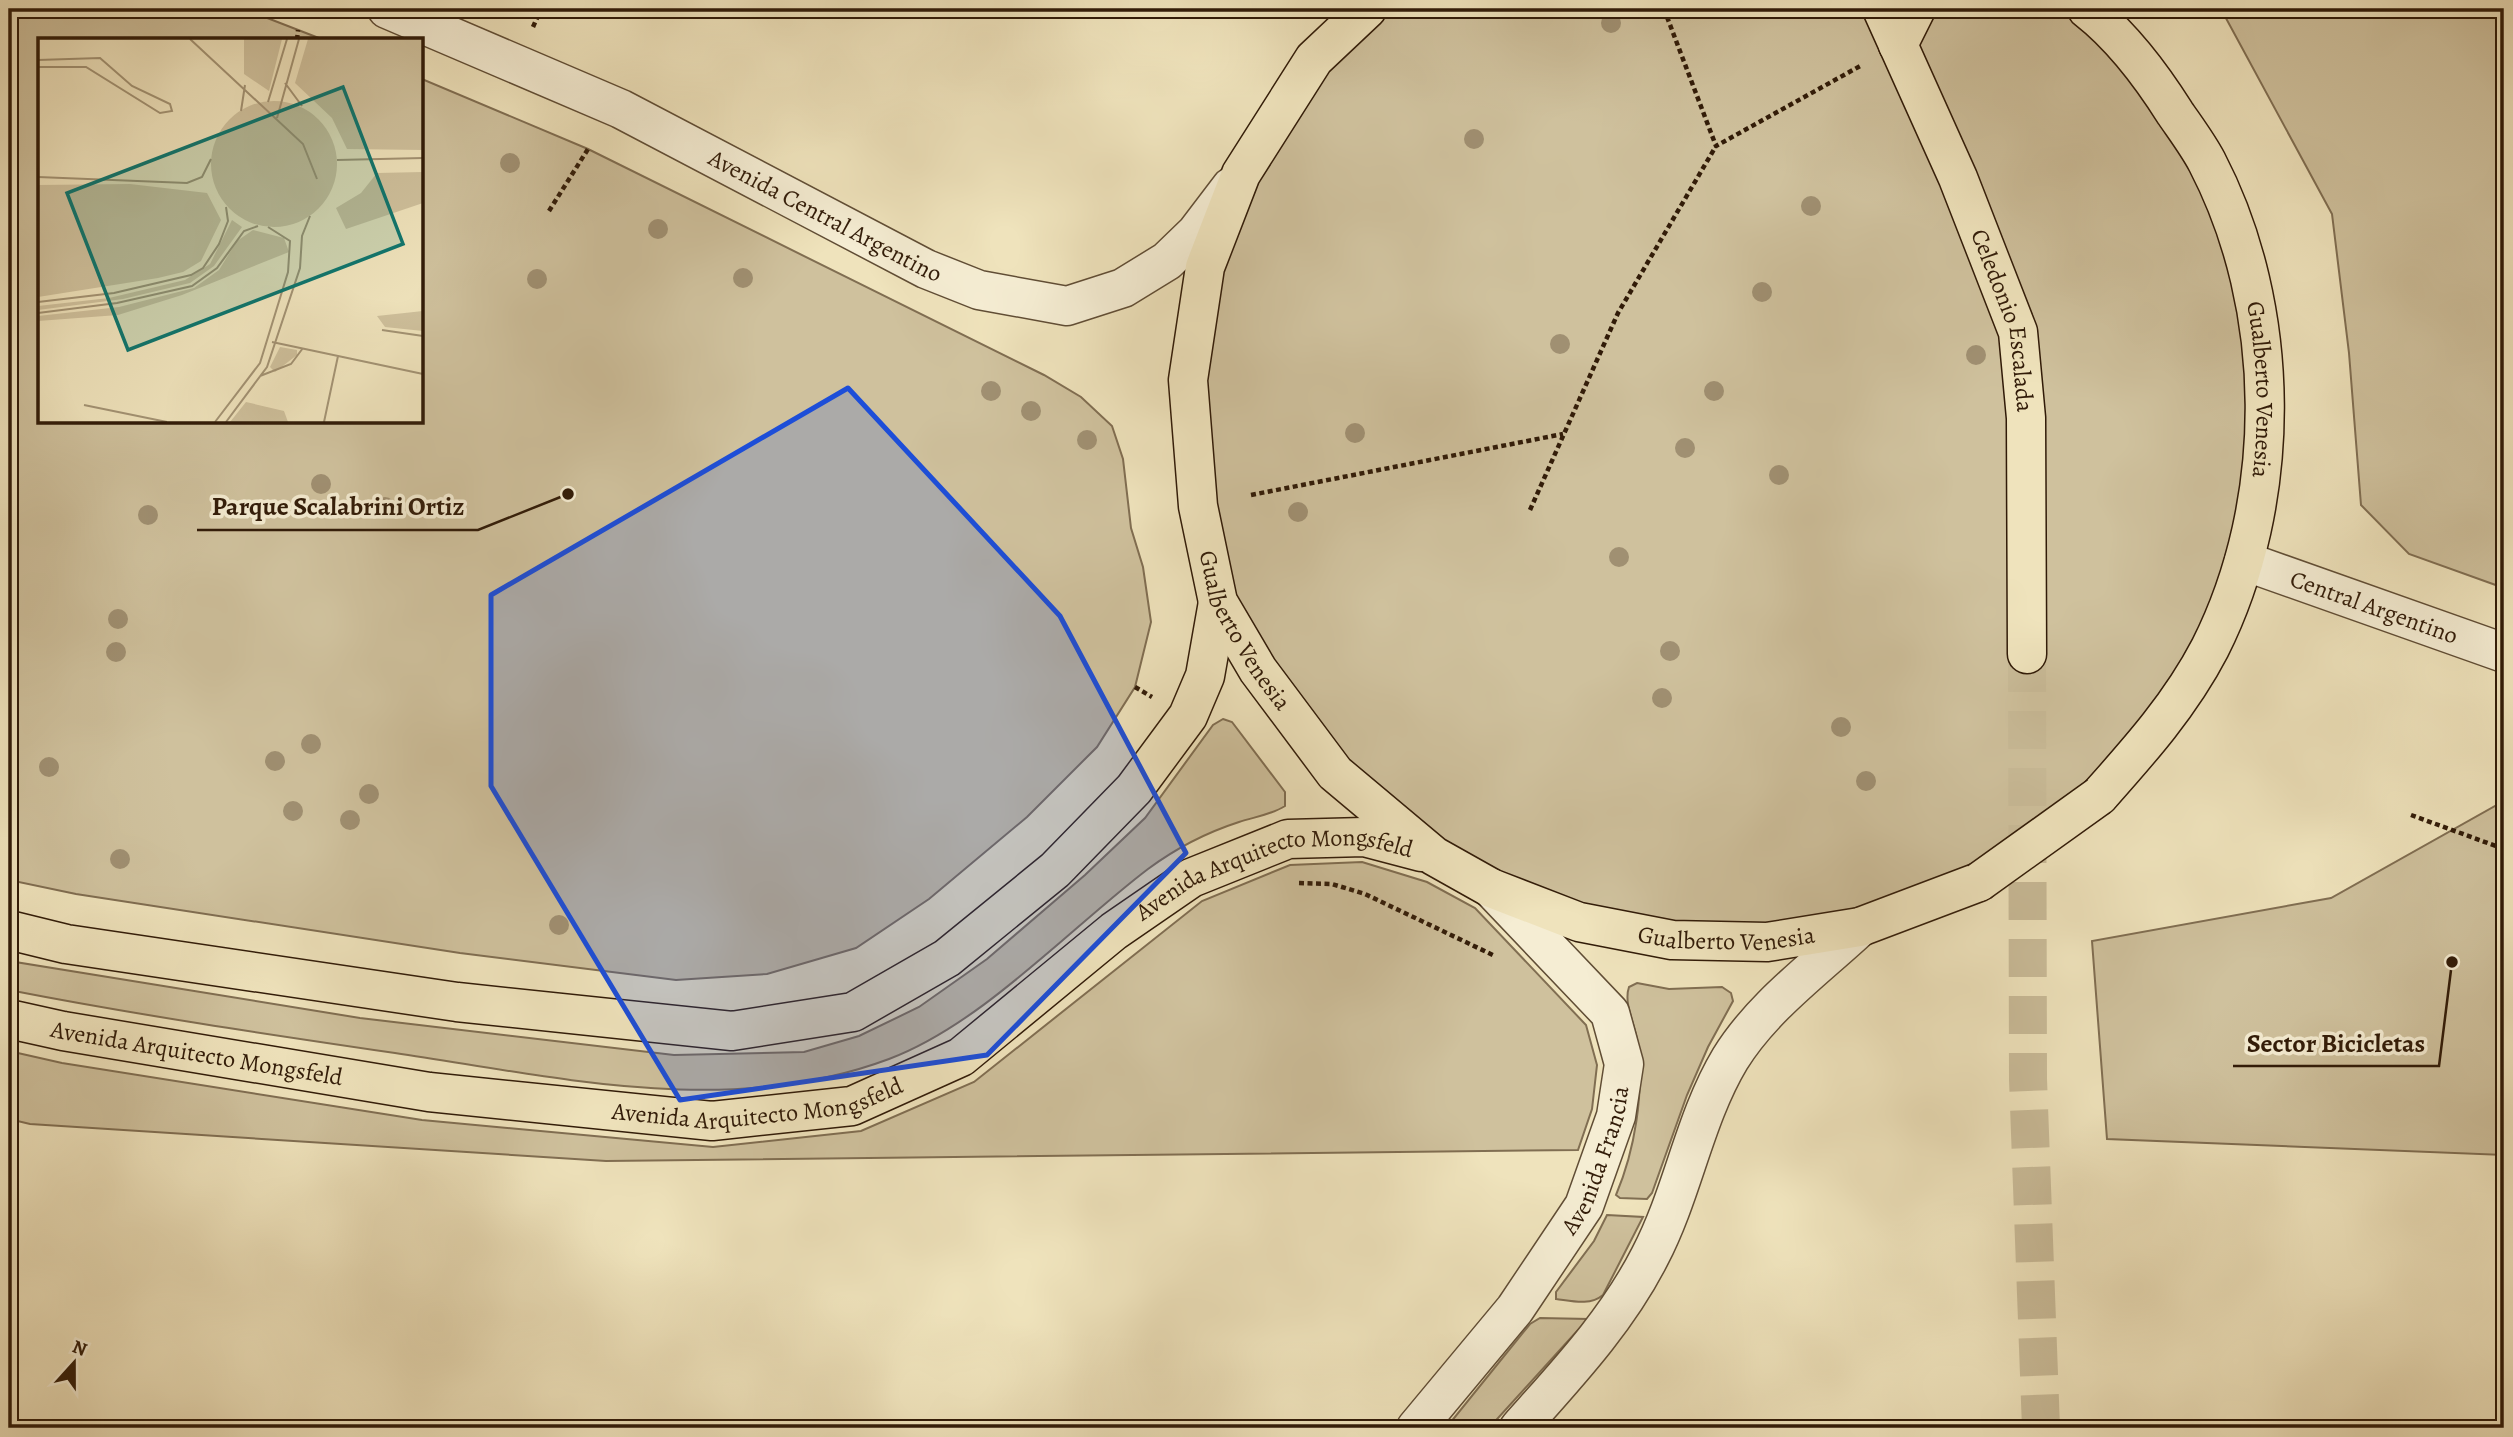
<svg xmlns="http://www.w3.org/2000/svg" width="2513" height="1437" viewBox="0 0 2513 1437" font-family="Alegreya,serif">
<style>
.green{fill:#cfc19d;stroke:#806e52;stroke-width:2}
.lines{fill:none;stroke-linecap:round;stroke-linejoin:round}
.major-tunnel{stroke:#c9bb98;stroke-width:38;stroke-dasharray:38 19;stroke-linecap:butt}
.minor-casing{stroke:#604d35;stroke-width:41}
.major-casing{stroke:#311b08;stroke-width:41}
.path{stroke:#311b08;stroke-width:4.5;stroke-dasharray:5 3.5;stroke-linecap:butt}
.minor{stroke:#f5edd3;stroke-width:38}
.major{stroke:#efe3bc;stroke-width:38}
.major-bridge-casing{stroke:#311b08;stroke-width:41;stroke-linecap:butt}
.major-bridge{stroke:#efe3bc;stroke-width:38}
.tree{fill:#a09072}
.marked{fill:#1d4ed8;fill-opacity:0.2;stroke:#1d4ed8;stroke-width:5;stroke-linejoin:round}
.labels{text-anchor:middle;stroke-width:7;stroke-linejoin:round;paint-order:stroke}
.street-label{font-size:24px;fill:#311b08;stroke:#f5edd3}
.inset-road{fill:none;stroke:#a39374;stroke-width:2}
.view{fill:#0f766e;fill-opacity:0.15;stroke:#0f766e;stroke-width:3.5}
.inset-edge{fill:none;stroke:#311b08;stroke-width:3.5}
.leader{fill:none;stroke:#311b08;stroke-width:2.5}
.callout-dot{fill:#311b08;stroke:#f5edd3;stroke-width:2.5}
.callout-label{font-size:26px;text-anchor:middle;font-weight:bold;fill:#311b08;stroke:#f5edd3;stroke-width:7;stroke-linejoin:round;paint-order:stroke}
</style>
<rect width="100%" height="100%" fill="#efe3bc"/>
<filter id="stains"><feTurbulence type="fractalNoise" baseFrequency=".00286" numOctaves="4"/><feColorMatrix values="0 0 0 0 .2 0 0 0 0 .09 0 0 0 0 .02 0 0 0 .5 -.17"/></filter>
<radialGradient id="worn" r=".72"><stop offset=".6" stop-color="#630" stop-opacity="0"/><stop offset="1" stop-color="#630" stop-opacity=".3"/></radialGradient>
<!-- green -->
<path class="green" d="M9,9H244L324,40H40V422H422V79L588,149L1044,375L1081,397L1112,426L1123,459L1131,528L1143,567L1151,622L1135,687L1097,747L1027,817L929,899L856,948L767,974L676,980L460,953L76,894L9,880Z
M1367,9H2087L2207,162L2264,358L2244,561L2099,796L1860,927L1672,940L1434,856L1258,670L1198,506L1188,380L1241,174Z
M2221,9H2504V588L2409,554L2361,505L2349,353L2332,214Z
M1223,719L1232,722L1285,792V806C1271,815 1254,817 1239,822C1208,832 1175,849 1148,869C1069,929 982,1024 889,1059C729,1119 558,1077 395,1053C266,1034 137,1015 9,990V961L360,1018L674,1055L804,1052L859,1036L919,1007L987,959L1085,875L1145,818L1213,725Z
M2504,801V1155L2107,1139L2092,941L2331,898Z
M1362,862L1427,882L1475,908L1586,1025L1597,1065L1592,1109L1578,1150L606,1161L30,1124L9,1119V1051L62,1063L422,1120L713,1147L861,1131L974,1082L1202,901L1290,865Z
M1637,983L1669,989L1722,987L1731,993L1733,1001L1708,1047L1687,1095L1652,1193L1647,1199L1620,1198L1616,1195C1635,1150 1644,1093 1638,1045C1636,1026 1623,1004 1629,987Z
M1607,1215L1643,1217L1603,1295C1590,1306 1572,1301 1556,1299V1292L1594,1241Z
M1540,1318L1588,1319L1489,1428H1446L1530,1324Z"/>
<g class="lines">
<!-- major-tunnel -->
<path class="major-tunnel" d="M2027,654L2028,1079L2041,1428"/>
<!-- minor casing -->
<g class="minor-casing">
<g id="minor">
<path id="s1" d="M387,9L621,109L926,269L979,290L1067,306L1123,288L1167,261L1196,233L1231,187"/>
<path id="s2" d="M2244,561L2504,653"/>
<path id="s3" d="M1416,1428L1515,1309L1584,1206L1616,1116L1624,1064L1610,1013L1491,888"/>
<path d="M1519,1428C1567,1374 1617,1321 1650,1256C1683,1193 1694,1119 1730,1059C1762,1007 1816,968 1860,927"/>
</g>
</g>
<!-- major casing -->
<g class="major-casing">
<g id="major">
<path id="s4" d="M1367,9L1314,59L1241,174L1205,267L1188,380L1198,506L1218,602L1258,670L1335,773L1434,856L1491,888L1579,922L1672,940L1767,942L1860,927L1979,882"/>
<path id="s5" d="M1882,9L1958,178L2018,332L2026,418L2027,654"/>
<path id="s6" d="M2087,9C2123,37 2151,75 2175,113C2186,129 2198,145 2207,162C2283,308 2284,501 2210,648C2181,704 2140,750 2099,796"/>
<path d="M1898,45L1916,9"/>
<path d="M9,930L66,944L457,1002L732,1031L853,1012L947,958L1055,870L1134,789L1188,716L1205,676L1218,602"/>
<path id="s7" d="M9,1019L63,1031L429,1092L712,1121L852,1106L961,1057L1114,931L1191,878L1288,839L1364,837L1421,852"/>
</g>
</g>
<!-- path -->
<path class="path" d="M1664,9L1716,146L1862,65
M533,27L541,9
M297,40L298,30
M549,211L588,149
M1251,495L1563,434
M1530,510L1618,313L1716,146
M1135,687L1152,697
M2411,815L2504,849
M1299,883L1332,884L1365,894L1495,956"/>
<!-- minor -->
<use href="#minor" class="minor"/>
<!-- major -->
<use href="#major" class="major"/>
<!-- major-bridge casing -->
<g class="major-bridge-casing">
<path id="major-bridge" d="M1979,882L2099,796"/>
</g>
<!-- major-bridge -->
<use href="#major-bridge" class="major-bridge"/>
</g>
<!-- trees -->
<g class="tree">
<circle cx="1611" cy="23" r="10"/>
<circle cx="1474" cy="139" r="10"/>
<circle cx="510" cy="163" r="10"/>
<circle cx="1811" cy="206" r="10"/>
<circle cx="658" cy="229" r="10"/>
<circle cx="743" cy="278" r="10"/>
<circle cx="537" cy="279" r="10"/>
<circle cx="1762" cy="292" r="10"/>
<circle cx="1560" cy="344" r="10"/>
<circle cx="1976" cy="355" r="10"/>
<circle cx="991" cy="391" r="10"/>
<circle cx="1714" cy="391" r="10"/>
<circle cx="1031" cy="411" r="10"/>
<circle cx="1355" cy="433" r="10"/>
<circle cx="1087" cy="440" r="10"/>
<circle cx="1685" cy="448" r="10"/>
<circle cx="1779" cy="475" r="10"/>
<circle cx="321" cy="484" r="10"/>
<circle cx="385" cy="507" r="10"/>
<circle cx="1298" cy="512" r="10"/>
<circle cx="148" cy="515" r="10"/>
<circle cx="1619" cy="557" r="10"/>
<circle cx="118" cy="619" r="10"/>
<circle cx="1670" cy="651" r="10"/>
<circle cx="116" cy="652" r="10"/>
<circle cx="1662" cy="698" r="10"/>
<circle cx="1841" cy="727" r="10"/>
<circle cx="311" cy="744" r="10"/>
<circle cx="275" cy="761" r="10"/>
<circle cx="49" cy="767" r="10"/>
<circle cx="1866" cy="781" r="10"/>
<circle cx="369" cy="794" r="10"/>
<circle cx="293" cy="811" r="10"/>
<circle cx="350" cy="820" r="10"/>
<circle cx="120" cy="859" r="10"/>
<circle cx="559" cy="925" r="10"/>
</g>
<!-- marked area -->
<path class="marked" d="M848,388L1060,616L1186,853L987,1055L680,1100L491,786V595Z"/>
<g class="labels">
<!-- street labels -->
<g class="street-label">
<text dy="8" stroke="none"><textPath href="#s1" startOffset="485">Avenida Central Argentino</textPath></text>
<text dy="8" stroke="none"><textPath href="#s5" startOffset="336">Celedonio Escalada</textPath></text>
<text dy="8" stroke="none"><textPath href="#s6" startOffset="432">Gualberto Venesia</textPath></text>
<text dy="8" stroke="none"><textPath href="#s2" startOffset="138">Central Argentino</textPath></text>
<text dy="8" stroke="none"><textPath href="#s4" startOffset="684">Gualberto Venesia</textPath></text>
<text dy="8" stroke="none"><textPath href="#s7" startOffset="1346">Avenida Arquitecto Mongsfeld</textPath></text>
<text dy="8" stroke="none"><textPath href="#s4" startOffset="1293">Gualberto Venesia</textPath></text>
<text dy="8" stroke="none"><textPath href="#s7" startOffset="191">Avenida Arquitecto Mongsfeld</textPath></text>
<text dy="8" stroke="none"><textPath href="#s7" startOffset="758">Avenida Arquitecto Mongsfeld</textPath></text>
<text dy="8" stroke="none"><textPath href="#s3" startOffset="326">Avenida Francia</textPath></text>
</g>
</g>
<!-- overview -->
<g transform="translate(38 38)">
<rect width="385" height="385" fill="#efe3bc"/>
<path d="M206,1H244L231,53L206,36ZM270,1H385V112L309,111L294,80L257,45ZM173 126a63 63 0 1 1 126 0a63 63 0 1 1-126 0ZM385,134V165L308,191L298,170L323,155L339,135ZM92,146L169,155L183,182L163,223L145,234L120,240L0,259V147ZM194,182L204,189L176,228L152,245L85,261L0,272V268L71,260L147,242L172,226ZM215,192L246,200L251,214L144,257L80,277L0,283V278L81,269L156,250L181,232L199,203ZM385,273V293L347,289L339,278ZM242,309L259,312V317L237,334L232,329ZM208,364L246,373L250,384H192Z" fill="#cfc19d"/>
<path class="inset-road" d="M152,1L265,106L279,141M0,22L62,20L94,48L132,66L134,73L122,75L48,29H0M247,45L264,68M230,64L249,1M203,73L207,47M239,80L261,1M299,122L385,120M0,139L149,145L164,139L173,121M0,264L76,255L153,237L165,230L181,206L190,183L188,169M0,275L79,265L154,248L179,230L206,193L220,188M344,292L385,298M234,304L385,336M222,338L253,326L265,310M46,367L129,384M177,384L222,325L250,234L252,203L230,189M188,384L229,329L262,230L264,198L272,178M286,384L300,318"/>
<path class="view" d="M305,49L365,206L90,312L29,155Z"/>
<rect width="385" height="385" class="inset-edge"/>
</g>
<!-- callouts -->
<path class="leader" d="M568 494L478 530H197M2452 962L2439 1066H2233"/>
<g class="callout-dot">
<circle cx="568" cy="494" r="7"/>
<circle cx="2452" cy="962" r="7"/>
</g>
<g class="callout-label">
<text x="338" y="515">Parque Scalabrini Ortiz</text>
<text x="2336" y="1052">Sector Bicicletas</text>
</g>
<!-- margin -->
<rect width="2513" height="1437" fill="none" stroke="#efe3bc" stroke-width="35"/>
<rect x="10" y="10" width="2492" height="1416" fill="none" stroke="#311b08" stroke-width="3.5"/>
<rect x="18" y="18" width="2478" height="1402" fill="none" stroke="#311b08" stroke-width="2"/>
<!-- north arrow -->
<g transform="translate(74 1363) rotate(21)" stroke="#f5edd3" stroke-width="5" paint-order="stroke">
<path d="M0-5L12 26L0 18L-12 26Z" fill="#311b08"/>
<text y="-10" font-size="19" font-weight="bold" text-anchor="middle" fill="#311b08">N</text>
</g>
<rect width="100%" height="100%" filter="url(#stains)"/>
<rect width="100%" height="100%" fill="url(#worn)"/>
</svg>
